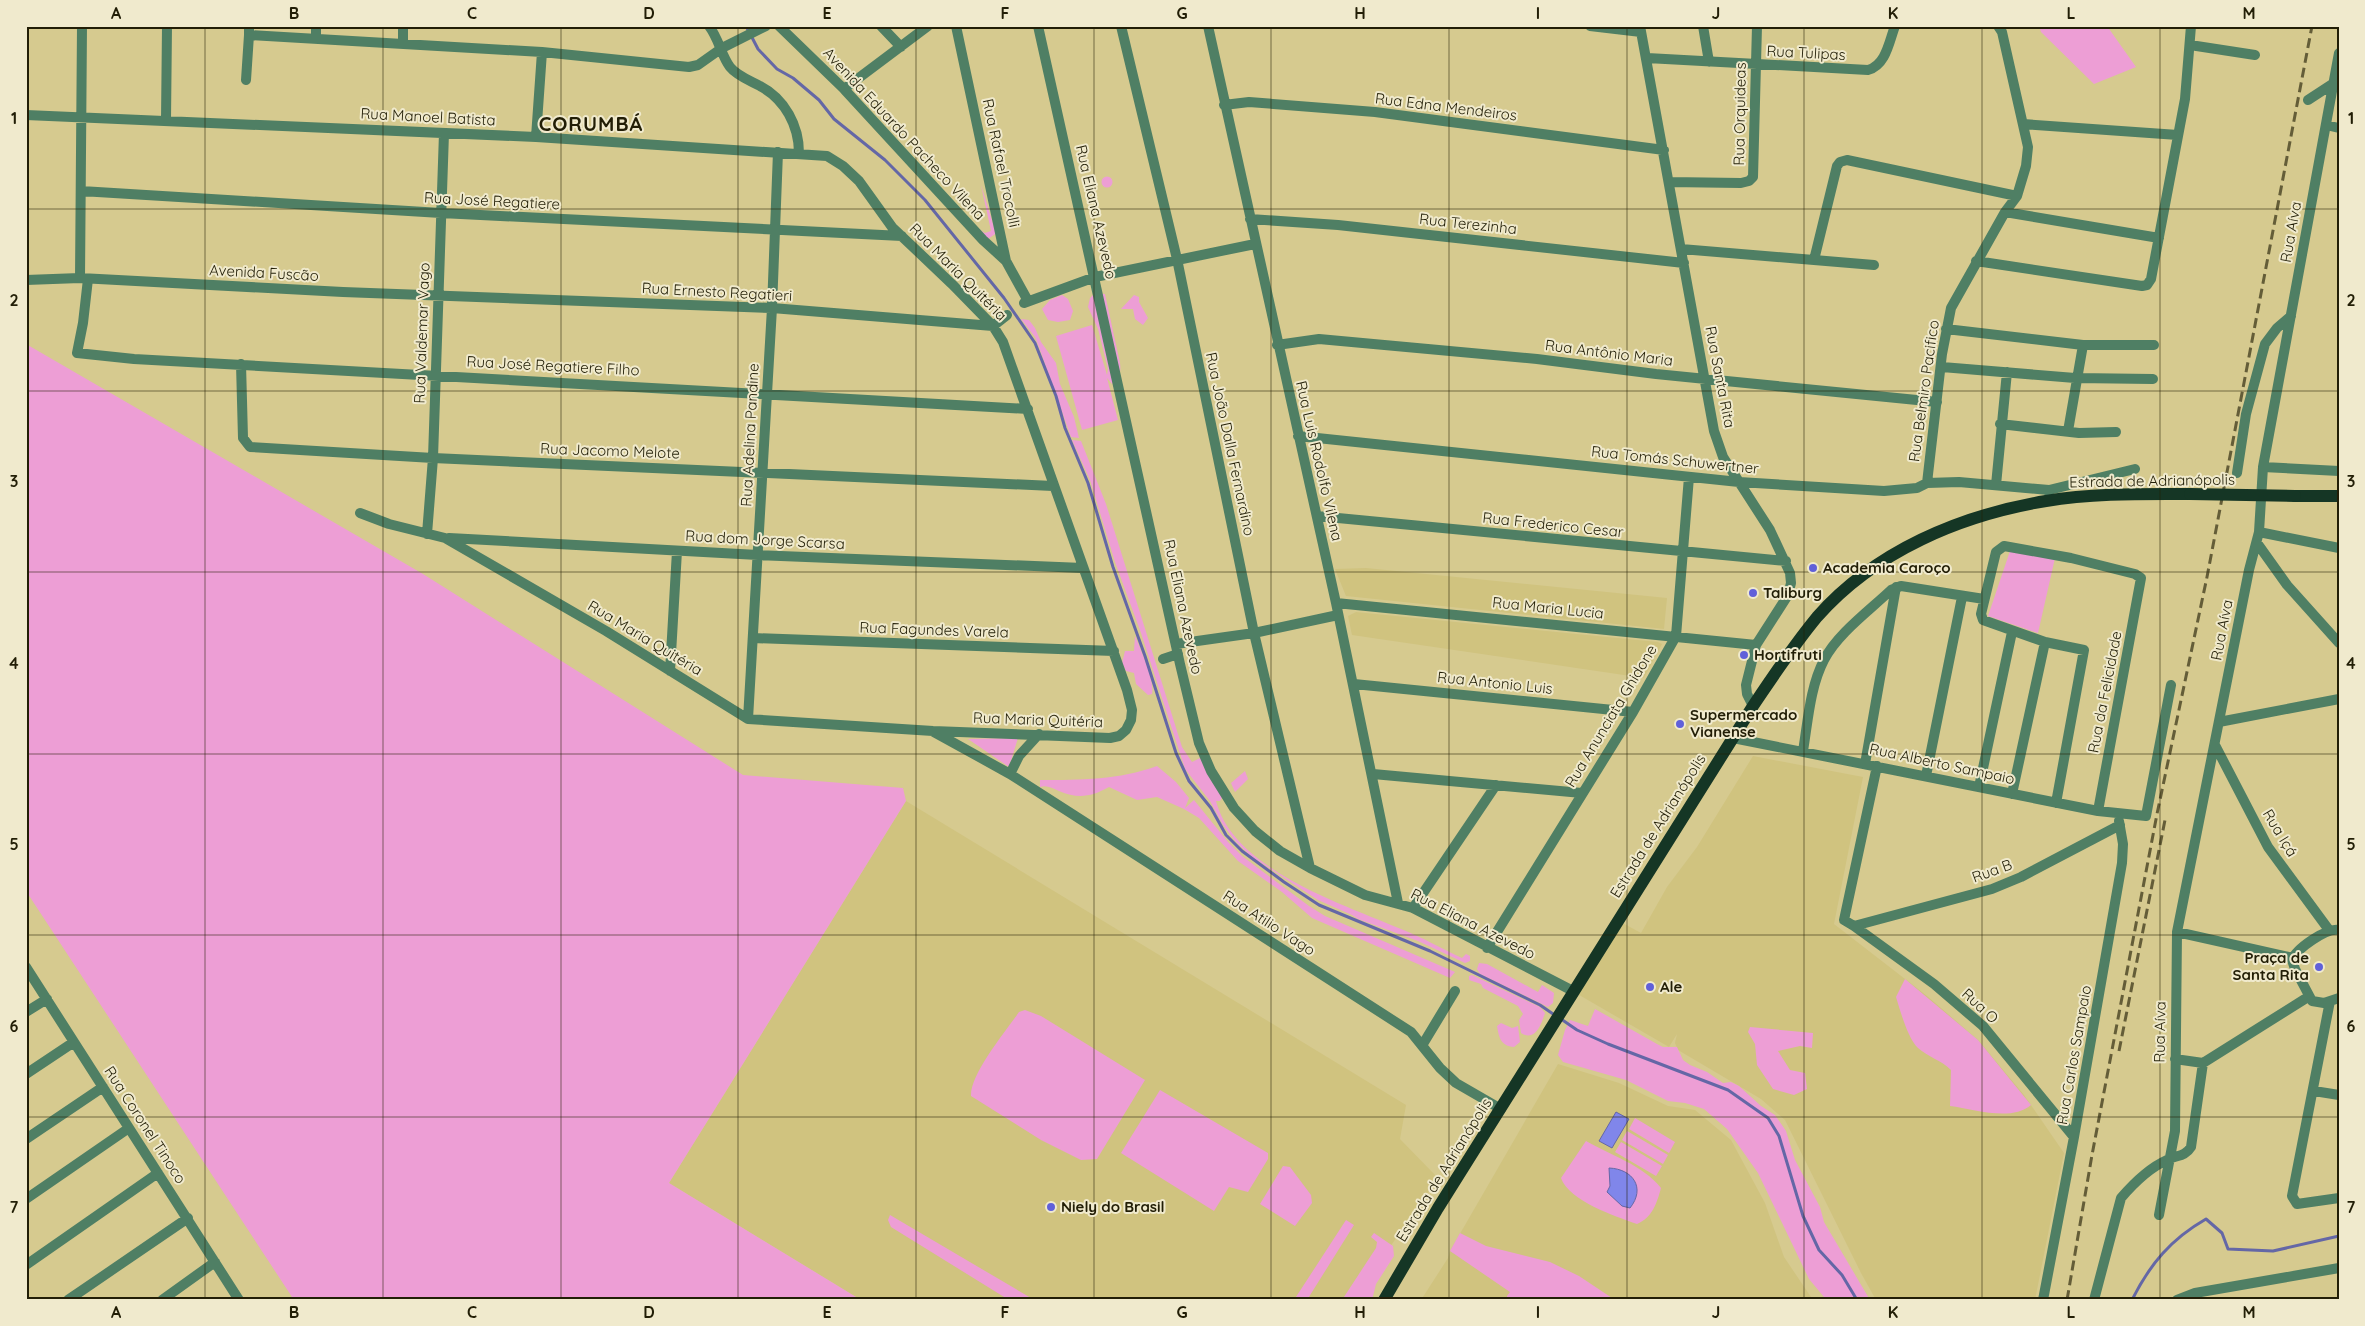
<svg xmlns="http://www.w3.org/2000/svg" width="2365" height="1326" viewBox="0 0 2365 1326" font-family="Quicksand,sans-serif">
<style>
.built{fill:#d0c37f}
.green{fill:#ed9ed5}
.water{fill:#8086ea;stroke:#6467a6}
.lines{fill:none;stroke-linecap:round;stroke-linejoin:round}
.stream{stroke:#6467a6;stroke-width:3}
.street{stroke:#4f7f64;stroke-width:10}
.primary{stroke:#153625;stroke-width:12}
.rail{stroke:#645d38;stroke-width:3;stroke-dasharray:10 5;stroke-linecap:butt}
.primary-bridge{stroke:#153625;stroke-width:12}
.grid{fill:none;stroke:#221e06;stroke-width:1;stroke-opacity:0.55}
.poi-dot{fill:#6060d9;stroke:#f0eacd;stroke-width:2}
.labels{text-anchor:middle;stroke-width:4;stroke-linejoin:round;paint-order:stroke}
.street-label{font-size:15px;fill:#221e06;stroke:#f0eacd}
.poi-label{font-size:15px;font-weight:bold;fill:#221e06;stroke:#f0eacd;text-anchor:start}
.district-label{font-size:20px;font-weight:bold;letter-spacing:1px;fill:#221e06;stroke:#f0eacd}
.neatline{fill:none;stroke:#221e06;stroke-width:2}
.grid-label{font-size:16px;text-anchor:middle;font-weight:bold;fill:#221e06}
</style>
<rect width="100%" height="100%" fill="#d6ca8f"/>
<!-- built -->
<path class="built" d="M1366,568L1667,598L1664,629L1346,596L1335,569Z
M1356,612L1658,642L1662,644L1644,678L1352,635L1348,616Z
M1753,756L1863,777L1834,924L1927,996L1978,1040L2024,1095L2064,1153L2035,1300H1876L1861,1273L1785,1120L1761,1099L1678,1050L1675,1043L1677,1034L1703,992L1669,1047L1574,992L1619,921L1641,933L1667,887L1697,847Z
M906,801L1406,1105L1400,1139L1438,1178L1353,1300H861L669,1183Z
M1558,1064L1619,1083L1668,1106L1695,1110L1731,1140L1765,1203L1784,1257L1813,1300H1421L1448,1258L1450,1251Z"/>
<!-- green -->
<path class="green" d="M2039,26H2107L2136,67L2094,84L2041,32Z
M1101.5 182a5.5 5.5 0 1 1 11 0a5.5 5.5 0 1 1-11 0Z
M981,185L995,230V234L988,239L980,230L985,233L991,231Z
M1095,293L1105,294L1120,363C1121,372 1120,377 1112,384L1107,378L1118,420L1082,430L1056,336L1092,325L1107,375L1108,369L1098,329L1088,307L1090,298Z
M1062,295L1068,299L1073,311L1070,320L1058,322L1048,320L1042,309L1050,300Z
M1134,295L1139,297V302L1148,318L1143,325L1135,319L1133,309H1121Z
M1021,319L1029,320L1035,328L1041,342L1056,363L1060,384L1074,417L1079,438L1071,437L1040,350L1035,337Z
M26,344L423,574L743,775L903,788L906,801L669,1183L861,1300H294L26,891Z
M1072,440L1081,441L1106,504L1182,747L1192,762L1202,757L1223,796L1220,801H1216C1234,870 1343,904 1401,929C1422,937 1442,949 1462,958L1466,954L1470,956V961L1465,963L1418,941L1358,919L1352,915L1318,900L1252,857L1236,842L1223,825L1210,801L1185,769L1141,633L1115,562L1090,480Z
M2010,551L2055,558L2038,633L1988,616Z
M1135,636C1141,650 1155,681 1152,694L1148,695L1136,684L1134,673L1126,671L1122,663L1125,651H1134Z
M1018,738L1009,767L968,739Z
M1157,766L1176,782L1189,798L1185,808L1194,800L1228,842L1242,856L1309,906L1325,916L1455,972L1450,978L1312,918L1282,892L1238,861L1199,818L1184,809L1157,797L1137,800L1109,787C1091,797 1078,799 1059,791C1052,788 1047,785 1040,787V780C1081,780 1119,780 1157,766Z
M1245,771L1248,779L1235,792L1231,783Z
M1479,963L1487,964L1538,992L1542,985L1554,993L1553,1003L1548,1007L1480,974L1477,969Z
M1472,975L1540,1007L1545,1013C1541,1025 1535,1042 1521,1033L1519,1020L1523,1014L1518,1006L1483,988L1481,984L1469,980V976Z
M1905,979L1978,1040L2031,1105C2011,1122 1974,1109 1950,1106L1951,1070C1941,1060 1928,1057 1918,1048C1908,1039 1900,1010 1896,997Z
M1595,1009L1657,1044L1663,1047H1677L1683,1060L1690,1065L1707,1072L1723,1083L1731,1082L1739,1086L1761,1106L1775,1115L1786,1131L1795,1160L1820,1207L1824,1222L1870,1300H1827L1824,1297L1809,1279L1758,1173L1727,1129L1704,1109L1685,1103L1668,1101L1626,1080L1563,1062L1558,1055L1565,1030L1570,1020L1588,1026Z
M1025,1010L1041,1016L1145,1080L1097,1159L1081,1160L1041,1140L971,1096C970,1074 1006,1031 1019,1012Z
M1501,1023L1512,1028L1518,1026L1520,1042L1514,1047C1501,1046 1499,1038 1497,1026Z
M1750,1027L1813,1033L1812,1048L1800,1046L1778,1051L1790,1070L1805,1073L1807,1089L1794,1095L1773,1089L1757,1065L1755,1044L1748,1032Z
M1160,1090L1268,1153V1159L1248,1192L1229,1187L1214,1211L1121,1153Z
M1635,1118L1675,1142L1669,1153L1629,1129Z
M1627,1131L1668,1155L1663,1164L1622,1140Z
M1586,1141C1610,1155 1643,1165 1661,1188C1657,1203 1652,1218 1637,1224C1615,1216 1569,1201 1561,1178Z
M1621,1142L1662,1166L1656,1176L1615,1152Z
M1283,1166L1290,1167L1311,1195L1312,1203L1295,1226L1260,1204Z
M890,1215L1031,1298L1030,1300H1009L891,1227L888,1220Z
M1346,1220L1354,1225L1307,1300H1294Z
M1374,1233L1393,1246L1394,1256L1376,1284L1372,1300H1342L1376,1248L1377,1242L1371,1237Z
M1460,1233L1486,1246L1550,1262L1579,1276L1615,1300H1507V1296L1510,1292L1450,1251Z"/>
<!-- water -->
<path class="water" d="M1616,1112L1629,1119L1612,1148L1599,1141Z
M1609,1168C1633,1169 1646,1188 1630,1208L1622,1206L1607,1192L1610,1186Z"/>
<g class="lines">
<!-- stream -->
<path class="stream" d="M746,26L758,49L777,69L793,78L819,100L834,119L885,160L925,200L1004,298L1035,343L1056,396L1065,428L1088,483L1113,567L1145,656L1176,753L1189,781L1211,808L1226,835L1242,851L1284,882L1319,905L1430,951L1540,1005L1556,1016
M1561,1019L1577,1030L1608,1044L1728,1090L1768,1118L1779,1136L1803,1216L1819,1250L1842,1275L1857,1300
M2132,1300C2150,1264 2171,1239 2206,1219L2222,1233L2228,1249L2273,1251L2339,1236"/>
<!-- street -->
<path class="street" d="M249,26V35L542,52L689,67L698,65L722,48L766,26
M403,26V44
M709,26C719,39 721,55 730,67C737,76 751,81 760,86C785,99 799,126 799,153
M779,26L844,89L983,240L1006,261
M881,26L901,47
M956,26L1006,261L1028,301
M1038,26L1180,664L1199,743L1211,771L1234,808L1255,831L1280,851L1310,868L1365,895L1413,908L1573,991
M1121,26L1177,259L1254,633L1310,868
M1208,26L1336,603L1398,903
M1590,26L1641,32
M1640,26L1714,431L1723,457L1770,530L1790,573L1791,583L1788,595L1756,645L1746,685L1747,694L1753,706
M1703,26L1709,62
M316,39V26
M2190,45L2255,55
M1647,58L1868,70C1886,65 1889,42 1895,26
M246,80L249,35
M844,89L928,26
M2308,100L2334,83
M1224,105L1249,102L1375,112L1664,150
M26,115L536,137L827,156L843,166L859,181L892,227L952,284L993,326L1003,342L1127,690L1132,710L1131,720L1126,730L1119,736L1110,738L933,731L748,719L606,631L445,538L389,524L360,513
M166,120L167,26
M2023,124L2178,135
M2326,125L2339,128
M536,137L542,52
M1669,182L1741,183L1749,181L1753,177L1757,26
M81,191L441,213L902,236
M2005,212L2159,238
M1250,219L1338,225L1684,263
M1681,249L1814,260L1837,166L1840,162L1847,160L2017,196
M1814,260L1874,265
M1976,261L2142,286L2147,285L2151,279L2185,99L2191,26
M80,278L82,26
M88,279L83,323L77,353L134,359L1028,409
M26,280L80,278L343,292L772,308L993,326L1007,315
M1024,303L1095,277L1255,244
M1946,329L2083,345H2154
M1277,345L1319,339L1537,359L1656,374L1937,402
M241,364L243,438L250,447L433,458L1053,486
M1942,367L2075,378L2153,379
M2000,424L2079,433L2116,432
M2068,431L2083,345
M1298,436L1739,482L1884,491L1917,488L1927,483L1959,482L2049,490L2050,500
M2263,467L2339,471
M2237,473L2246,414L2265,344L2277,328L2291,316
M1927,483L1942,354L1951,308L2005,212L2017,196L2026,166L2028,147L2002,32L1998,26
M1996,485L2007,372
M2049,490L2135,469
M1317,516L1786,561
M2259,532L2339,548
M427,534L433,458L444,133
M449,538L758,555L1083,568
M2257,543L2287,585L2339,643
M1336,603L1756,645
M753,638L1114,651
M1176,644L1254,633L1338,615
M1163,659L1178,654
M670,671L677,551
M1354,684L1633,712
M748,719L772,308L778,152
M2219,722L2339,699
M934,732L1010,774L1411,1032L1440,1068L1456,1083L1501,1109
M1733,738L2098,811L2146,816L2171,685
M2215,745L2268,847L2329,930
M1803,751C1808,721 1810,687 1824,660C1837,634 1870,610 1891,590L1901,586L1984,599
M1865,764L1896,587
M1010,774L1019,756L1039,734
M1373,774L1582,793
M1926,776L1962,597
M1979,787L2012,632
M2012,794L2045,642
M2056,803L2084,650L2045,642L1983,620L1981,614L1996,552L2004,546L2071,558L2135,574L2141,578L2098,811
M1413,908L1496,785
M1854,926L1844,920L1877,766
M2339,930C2327,927 2296,949 2292,960L2295,969L2312,1001L2324,1003L2339,998
M2177,932L2293,958
M1487,948L1633,712L1676,636L1689,477
M26,967L239,1300
M2330,1001L2292,1196L2297,1204L2339,1198
M26,1012L47,999
M1423,1044L1455,991
M2175,1059L2203,1063L2308,997
M26,1074L74,1042
M2314,1091L2339,1095
M2074,1137L1983,1026L1934,984L1854,926L1992,889L2021,877L2120,825
M26,1139L103,1087
M26,1199L129,1128
M2159,1215L2175,1131L2177,932L2249,570L2259,532L2263,467L2339,53
M26,1265L158,1173
M68,1300L188,1218
M162,1300L215,1262
M2043,1300L2074,1137L2122,863L2123,844L2119,821
M2094,1300L2121,1198C2133,1184 2149,1168 2167,1160C2176,1155 2185,1157 2191,1147L2203,1063
M2177,1300L2195,1293L2339,1268"/>
<!-- primary -->
<path class="primary" d="M2295,496H2339
M1384,1300L1438,1208L1753,706C1773,676 1794,645 1817,617C1875,551 1961,515 2046,501C2093,493 2142,494 2190,494"/>
<!-- rail -->
<path class="rail" d="M2119,1051L2165,820
M2067,1300L2092,1155L2157,814L2207,577L2312,26"/>
<!-- primary-bridge -->
<path class="primary-bridge" d="M2190,494L2295,496"/>
</g>
<!-- grid -->
<path class="grid" d="M205,26V1300M383,26V1300M561,26V1300M738,26V1300M916,26V1300M1094,26V1300M1271,26V1300M1449,26V1300M1627,26V1300M1804,26V1300M1982,26V1300M2160,26V1300M26,209H2339M26,391H2339M26,572H2339M26,754H2339M26,935H2339M26,1117H2339"/>
<!-- markers -->
<g class="poi-dot">
<circle cx="1813" cy="568" r="5"/>
<circle cx="1753" cy="593" r="5"/>
<circle cx="1744" cy="655" r="5"/>
<circle cx="1680" cy="724" r="5"/>
<circle cx="2319" cy="967" r="5"/>
<circle cx="1650" cy="987" r="5"/>
<circle cx="1051" cy="1207" r="5"/>
</g>
<g class="labels">
<!-- street labels -->
<g class="street-label">
<text transform="translate(1806 53) rotate(3)" y="5">Rua Tulipas</text>
<text transform="translate(1446 107) rotate(7)" y="5">Rua Edna Mendeiros</text>
<text transform="translate(1740 114) rotate(-89)" y="5">Rua Orquideas</text>
<text transform="translate(428 117) rotate(3)" y="5">Rua Manoel Batista</text>
<text transform="translate(904 134) rotate(47)" y="5">Avenida Eduardo Pacheco Vilena</text>
<text transform="translate(1001 163) rotate(78)" y="5">Rua Rafael Trocolli</text>
<text transform="translate(492 201) rotate(3)" y="5">Rua José Regatiere</text>
<text transform="translate(1096 212) rotate(77)" y="5">Rua Eliana Azevedo</text>
<text transform="translate(1468 224) rotate(6)" y="5">Rua Terezinha</text>
<text transform="translate(2291 232) rotate(-80)" y="5">Rua Aíva</text>
<text transform="translate(958 272) rotate(45)" y="5">Rua Maria Quitéria</text>
<text transform="translate(264 273) rotate(3)" y="5">Avenida Fuscão</text>
<text transform="translate(717 292) rotate(3)" y="5">Rua Ernesto Regatieri</text>
<text transform="translate(422 333) rotate(-88)" y="5">Rua Valdemar Vago</text>
<text transform="translate(1609 353) rotate(7)" y="5">Rua Antônio Maria</text>
<text transform="translate(553 366) rotate(3)" y="5">Rua José Regatiere Filho</text>
<text transform="translate(1720 377) rotate(79)" y="5">Rua Santa Rita</text>
<text transform="translate(1924 391) rotate(-82)" y="5">Rua Belmiro Pacifico</text>
<text transform="translate(750 435) rotate(-87)" y="5">Rua Adelina Pandine</text>
<text transform="translate(1230 444) rotate(78)" y="5">Rua João Dalla Fernardino</text>
<text transform="translate(610 451) rotate(2)" y="5">Rua Jacomo Melote</text>
<text transform="translate(1675 460) rotate(6)" y="5">Rua Tomás Schuwertner</text>
<text transform="translate(1319 461) rotate(77)" y="5">Rua Luis Rodolfo Vilena</text>
<text transform="translate(2152 481) rotate(-1)" y="5">Estrada de Adrianópolis</text>
<text transform="translate(1553 525) rotate(6)" y="5">Rua Frederico Cesar</text>
<text transform="translate(765 540) rotate(3)" y="5">Rua dom Jorge Scarsa</text>
<text transform="translate(1183 607) rotate(78)" y="5">Rua Eliana Azevedo</text>
<text transform="translate(1548 608) rotate(6)" y="5">Rua Maria Lucia</text>
<text transform="translate(934 630) rotate(2)" y="5">Rua Fagundes Varela</text>
<text transform="translate(2222 630) rotate(-79)" y="5">Rua Aíva</text>
<text transform="translate(645 638) rotate(31)" y="5">Rua Maria Quitéria</text>
<text transform="translate(1495 683) rotate(6)" y="5">Rua Antonio Luis</text>
<text transform="translate(2105 692) rotate(-79)" y="5">Rua da Felicidade</text>
<text transform="translate(1611 716) rotate(-59)" y="5">Rua Anunciata Ghidone</text>
<text transform="translate(1038 720) rotate(2)" y="5">Rua Maria Quitéria</text>
<text transform="translate(1942 764) rotate(12)" y="5">Rua Alberto Sampaio</text>
<text transform="translate(1658 826) rotate(-58)" y="5">Estrada de Adrianópolis</text>
<text transform="translate(2280 833) rotate(59)" y="5">Rua Içá</text>
<text transform="translate(1992 871) rotate(-20)" y="5">Rua B</text>
<text transform="translate(1269 923) rotate(33)" y="5">Rua Atilio Vago</text>
<text transform="translate(1473 924) rotate(27)" y="5">Rua Eliana Azevedo</text>
<text transform="translate(1980 1006) rotate(43)" y="5">Rua O</text>
<text transform="translate(2160 1032) rotate(-89)" y="5">Rua Aíva</text>
<text transform="translate(2074 1055) rotate(-80)" y="5">Rua Carlos Sampaio</text>
<text transform="translate(145 1125) rotate(57)" y="5">Rua Coronel Tinoco</text>
<text transform="translate(1444 1170) rotate(-58)" y="5">Estrada de Adrianópolis</text>
</g>
<!-- poi labels -->
<g class="poi-label">
<text x="1823" y="573">Academia Caroço</text>
<text x="1763" y="598">Taliburg</text>
<text x="1754" y="660">Hortifruti</text>
<text x="1690" y="720">Supermercado<tspan x="1690" dy="17">Vianense</tspan></text>
<text x="2309" y="963" text-anchor="end">Praça de<tspan x="2309" dy="17">Santa Rita</tspan></text>
<text x="1660" y="992">Ale</text>
<text x="1061" y="1212">Niely do Brasil</text>
</g>
<!-- district labels -->
<g class="district-label">
<text x="591" y="131">CORUMBÁ</text>
</g>
</g>
<!-- border -->
<rect width="2365" height="1326" fill="none" stroke="#f0eacd" stroke-width="55"/>
<rect x="28" y="28" width="2310" height="1270" class="neatline"/>
<g class="grid-label">
<text x="116" y="19">A</text>
<text x="294" y="19">B</text>
<text x="472" y="19">C</text>
<text x="649" y="19">D</text>
<text x="827" y="19">E</text>
<text x="1005" y="19">F</text>
<text x="1182" y="19">G</text>
<text x="1360" y="19">H</text>
<text x="1538" y="19">I</text>
<text x="1716" y="19">J</text>
<text x="1893" y="19">K</text>
<text x="2071" y="19">L</text>
<text x="2249" y="19">M</text>
<text x="14" y="124">1</text>
<text x="2351" y="124">1</text>
<text x="14" y="306">2</text>
<text x="2351" y="306">2</text>
<text x="14" y="487">3</text>
<text x="2351" y="487">3</text>
<text x="14" y="669">4</text>
<text x="2351" y="669">4</text>
<text x="14" y="850">5</text>
<text x="2351" y="850">5</text>
<text x="14" y="1032">6</text>
<text x="2351" y="1032">6</text>
<text x="14" y="1213">7</text>
<text x="2351" y="1213">7</text>
<text x="116" y="1318">A</text>
<text x="294" y="1318">B</text>
<text x="472" y="1318">C</text>
<text x="649" y="1318">D</text>
<text x="827" y="1318">E</text>
<text x="1005" y="1318">F</text>
<text x="1182" y="1318">G</text>
<text x="1360" y="1318">H</text>
<text x="1538" y="1318">I</text>
<text x="1716" y="1318">J</text>
<text x="1893" y="1318">K</text>
<text x="2071" y="1318">L</text>
<text x="2249" y="1318">M</text>
</g>
</svg>
